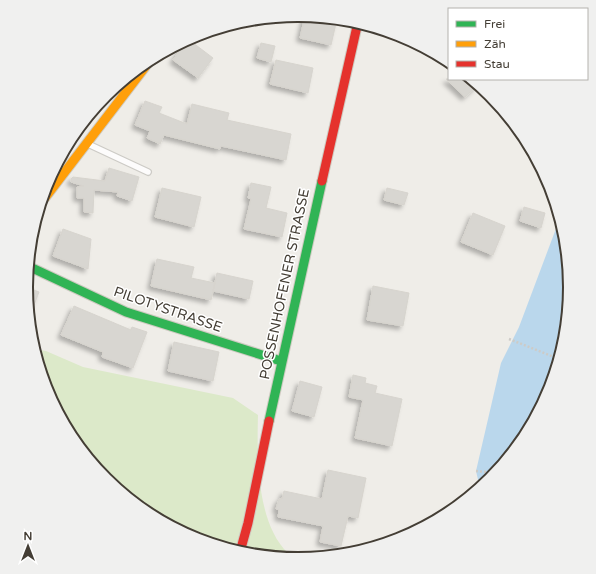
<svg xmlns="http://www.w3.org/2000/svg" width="596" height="574" viewBox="0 0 596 574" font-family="'Varela Round',sans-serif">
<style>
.green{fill:#dce9c9}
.water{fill:#bad7ec}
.building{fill:#d8d6d1;stroke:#d7d4ce;filter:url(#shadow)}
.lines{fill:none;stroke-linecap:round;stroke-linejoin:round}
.lane-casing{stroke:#cdcbc6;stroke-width:8}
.fast-casing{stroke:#cecac0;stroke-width:11}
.slow-casing{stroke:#cecac0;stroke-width:11}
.jam-casing{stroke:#cecac0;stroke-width:11}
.path{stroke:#cdcbc7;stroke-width:2.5;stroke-dasharray:2 2;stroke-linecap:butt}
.lane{stroke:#fdfcfc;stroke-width:5.5}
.fast{stroke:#30b455;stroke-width:9}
.slow{stroke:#ff9f0a;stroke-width:9}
.jam{stroke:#e5322d;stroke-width:9}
.labels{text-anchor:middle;stroke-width:3;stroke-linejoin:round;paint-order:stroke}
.street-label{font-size:14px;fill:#443e35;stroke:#fff}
.rim{fill:none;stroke:#443e35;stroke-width:2}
</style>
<defs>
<filter id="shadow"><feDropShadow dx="-3.5" dy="3.5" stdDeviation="2" flood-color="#0004"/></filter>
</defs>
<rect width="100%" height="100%" fill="#efede8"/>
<!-- green -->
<path class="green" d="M34,349L46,351L83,367L233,398L258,415C257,455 256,523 288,553C291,556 298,557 302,559L245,554L194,538L147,513L106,479L72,438L47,391Z"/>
<!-- water -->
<path class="water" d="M560,218C587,309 554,427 480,488L476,471L501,363L519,327Z"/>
<!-- building -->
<path class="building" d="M305,16L337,19L331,45L300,38Z
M188,39L213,58L198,78L173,60Z
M261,43L275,46L271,62L257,58Z
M276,60L313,68L308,93L270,84Z
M446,79H471L478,85L465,97Z
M145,101L162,107L159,113L187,124L192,104L229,113L227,120L291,134L286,160L221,146L220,149L164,135L160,144L147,138L150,131L135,125Z
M109,168L139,177L132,201L117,196L118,192L94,190L93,213L84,212V198H77V187L84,186L71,182V179L73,177L105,181Z
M251,183L271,187L266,208L287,213L282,237L244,229L251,199L248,198Z
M162,188L201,197L194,227L155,217Z
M387,188L408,193L404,205L384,200Z
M524,207L545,213L541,228L520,221Z
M473,213L505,226L493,255L461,242Z
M63,229L91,239L88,269L53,256Z
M157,259L194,267L191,278L215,283L211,300L151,286Z
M217,273L253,281L249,299L213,291Z
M373,286L409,293L403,326L367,320Z
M26,287L39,292L29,318L27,295Z
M74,306L131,330L132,327L147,332L133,368L102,357L103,352L61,335Z
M174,342L219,352L213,381L168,371Z
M353,375L366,378L365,383L377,386L375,393L402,399L392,446L355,438L363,400L349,397Z
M300,381L322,387L314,417L292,411Z
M328,470L366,478L358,518L348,516L341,546L320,542L323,526L278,517L279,510L276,509L279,499H282L284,491L322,499Z"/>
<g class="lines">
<!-- lane casing -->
<g class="lane-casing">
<path id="lane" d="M88,144L148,172"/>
</g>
<!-- fast casing -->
<g class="fast-casing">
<path id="fast" d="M28,266L126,312L281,361
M269,421L322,181"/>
</g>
<!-- slow casing -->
<g class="slow-casing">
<path id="slow" d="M41,203L152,58"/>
</g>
<!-- jam casing -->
<g class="jam-casing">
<path id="jam" d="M322,181L358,22
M240,552L248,523L269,421"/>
</g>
<!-- path -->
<path class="path" d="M554,220L561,223
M509,339L559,359
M476,471L496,473"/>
<!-- lane -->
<use href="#lane" class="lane"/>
<!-- fast -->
<use href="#fast" class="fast"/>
<!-- slow -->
<use href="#slow" class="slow"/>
<!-- jam -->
<use href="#jam" class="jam"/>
</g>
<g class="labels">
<!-- street labels -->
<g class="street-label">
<text transform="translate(284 284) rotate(-78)" y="5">POSSENHOFENER STRASSE</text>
<text transform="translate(168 309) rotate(19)" y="5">PILOTYSTRASSE</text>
</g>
</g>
<!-- crop -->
<path d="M0 0H596V574H0ZM33 287a265 265 0 1 1 530 0a265 265 0 1 1-530 0Z" fill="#f0f0ef" fill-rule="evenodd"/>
<path class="rim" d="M33 287a265 265 0 1 1 530 0a265 265 0 1 1-530 0Z"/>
<!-- legend -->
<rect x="448" y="8" width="140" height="72" fill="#ffffff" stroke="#b4b2ae"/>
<rect x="456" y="21" width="20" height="6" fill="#30b455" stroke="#b4b2ae"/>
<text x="484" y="28" font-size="12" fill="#443e35">Frei</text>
<rect x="456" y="41" width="20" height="6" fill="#ff9f0a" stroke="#b4b2ae"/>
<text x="484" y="48" font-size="12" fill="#443e35">Zäh</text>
<rect x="456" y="61" width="20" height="6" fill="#e5322d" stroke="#b4b2ae"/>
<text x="484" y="68" font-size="12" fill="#443e35">Stau</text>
<!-- north arrow -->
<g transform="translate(28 546)" stroke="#ffffff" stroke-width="3" paint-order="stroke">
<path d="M0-3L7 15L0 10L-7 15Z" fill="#443e35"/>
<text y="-6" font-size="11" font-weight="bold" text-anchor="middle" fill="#443e35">N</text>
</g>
</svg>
